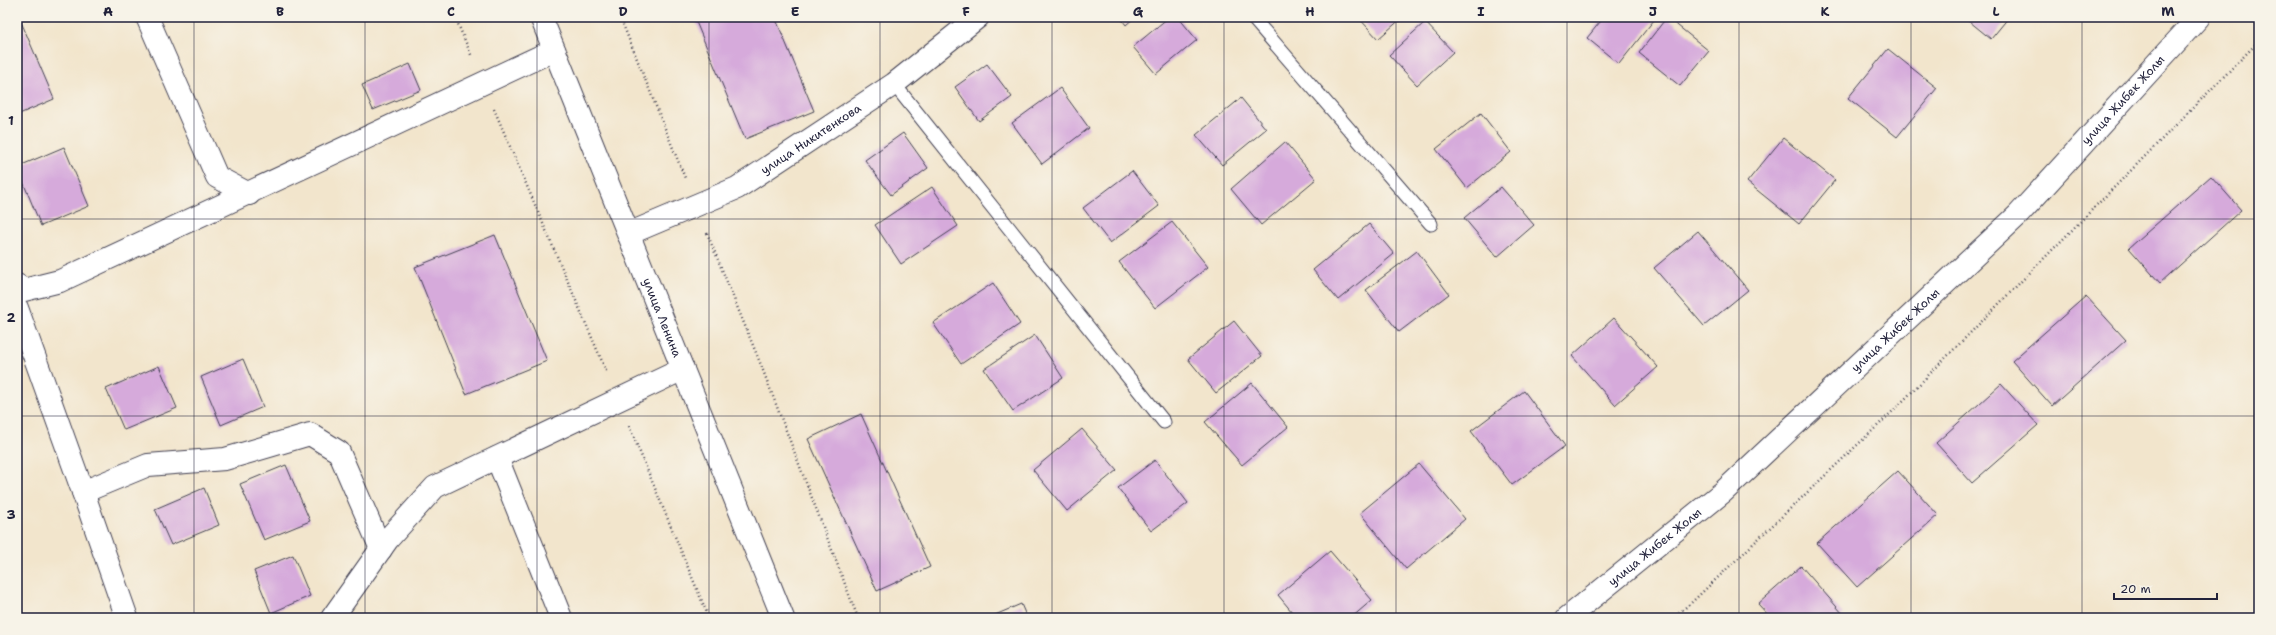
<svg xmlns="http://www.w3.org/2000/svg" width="2276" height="635" viewBox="0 0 2276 635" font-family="'Shantell Sans',sans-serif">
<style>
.building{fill:#d6aadb}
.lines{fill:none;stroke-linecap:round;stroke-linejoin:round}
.lane-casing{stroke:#413f51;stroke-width:15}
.street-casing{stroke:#413f51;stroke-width:24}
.secondary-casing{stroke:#413f51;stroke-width:24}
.path{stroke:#413f51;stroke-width:2.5;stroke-dasharray:1 3;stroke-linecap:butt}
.lane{stroke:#fff;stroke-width:13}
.street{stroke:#fff;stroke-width:22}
.secondary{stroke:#fff;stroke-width:22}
.grid{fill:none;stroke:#22223b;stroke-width:1;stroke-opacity:0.55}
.labels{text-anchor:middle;stroke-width:3;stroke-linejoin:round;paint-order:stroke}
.street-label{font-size:12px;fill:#22223b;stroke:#f7f3e8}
.neatline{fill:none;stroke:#22223b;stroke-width:1.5}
.grid-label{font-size:13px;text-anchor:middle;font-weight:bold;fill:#22223b}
</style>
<rect width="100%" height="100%" fill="#f7f3e8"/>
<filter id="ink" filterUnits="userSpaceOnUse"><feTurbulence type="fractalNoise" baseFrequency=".025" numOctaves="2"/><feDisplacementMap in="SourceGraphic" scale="8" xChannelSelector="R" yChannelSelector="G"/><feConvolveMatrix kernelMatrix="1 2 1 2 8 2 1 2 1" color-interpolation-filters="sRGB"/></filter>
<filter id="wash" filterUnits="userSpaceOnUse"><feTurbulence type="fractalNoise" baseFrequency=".012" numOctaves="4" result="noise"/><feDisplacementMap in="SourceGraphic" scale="16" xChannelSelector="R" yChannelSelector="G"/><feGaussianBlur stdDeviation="0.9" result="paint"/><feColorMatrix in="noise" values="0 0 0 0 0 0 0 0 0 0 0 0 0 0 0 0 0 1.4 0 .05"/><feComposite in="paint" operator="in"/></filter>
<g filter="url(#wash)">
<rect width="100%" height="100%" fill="#f2e5cc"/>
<g id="blocks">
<!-- building -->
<path class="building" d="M694,17H775L814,111L745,139Z
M1120,17H1135L1126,25Z
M1169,17H1178L1197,40L1156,74L1133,47Z
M1358,17H1403L1378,39Z
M1604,17H1650L1654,20L1619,64L1587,38Z
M1667,17L1709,51L1680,86L1639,53Z
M1964,17H2009L1991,39Z
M1425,22L1453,52L1417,85L1389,55Z
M22,24L54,99L17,115V26Z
M1888,49L1937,88L1897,137L1848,98Z
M410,64L421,90L373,110L362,85Z
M987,64L1012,97L979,121L955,87Z
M1060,88L1089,128L1042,164L1012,123Z
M1241,98L1266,129L1222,165L1196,135Z
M1481,113L1511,152L1467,188L1436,149Z
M903,133L928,168L891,195L865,160Z
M1783,138L1835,180L1799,224L1747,182Z
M1285,142L1316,179L1261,225L1231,189Z
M64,147L89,206L41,226L17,167Z
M1132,171L1159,206L1110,243L1083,208Z
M2211,176L2241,210L2160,283L2129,248Z
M932,187L958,226L901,264L875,225Z
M1501,187L1534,225L1497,257L1464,218Z
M1172,222L1208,267L1155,308L1119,262Z
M1369,224L1394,254L1338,300L1313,270Z
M1698,231L1748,290L1704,326L1654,268Z
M495,235L547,361L466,394L415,267Z
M1417,251L1449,294L1399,332L1366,290Z
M993,283L1020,324L961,364L933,323Z
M2086,296L2126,340L2052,406L2012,361Z
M1614,318L1658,367L1615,405L1572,356Z
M1234,321L1262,356L1216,393L1188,359Z
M1035,335L1063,378L1013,411L984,369Z
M243,359L263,407L221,425L201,377Z
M159,366L177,408L124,430L106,389Z
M1252,383L1288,427L1242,465L1205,422Z
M2001,384L2038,425L1972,483L1936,443Z
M1524,391L1565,446L1512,485L1471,431Z
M861,414L930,567L877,591L808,439Z
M1082,429L1117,470L1067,511L1033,470Z
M1155,460L1188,503L1151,531L1118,488Z
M1419,464L1465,519L1406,569L1360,513Z
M286,465L310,521L264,540L240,484Z
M1898,471L1938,515L1857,587L1817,543Z
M204,488L219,525L171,545L155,509Z
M1330,551L1372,600L1351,618H1297L1278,595Z
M293,555L310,596L271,613L254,571Z
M1801,566L1843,614L1839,618H1771L1758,604Z
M1021,604L1027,618H988Z"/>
</g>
</g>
<g filter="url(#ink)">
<use href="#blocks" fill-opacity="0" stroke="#413f51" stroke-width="1"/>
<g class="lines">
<!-- lane casing -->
<g class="lane-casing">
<path id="lane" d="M1252,17L1431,224
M894,84L1164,422"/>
</g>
<!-- street casing -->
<g class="street-casing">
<g id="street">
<path d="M147,17L217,177L249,194"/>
<path id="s1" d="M628,234L737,188L894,84L978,17"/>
<path d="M17,285L24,290L60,281L554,50"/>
<path d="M17,308L83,492L148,465L225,459L310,434L339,452L381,549"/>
<path d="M497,458L561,618"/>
<path d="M83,492L127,618"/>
<path d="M332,618L388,539L435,487L683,369"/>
</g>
</g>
<!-- secondary casing -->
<g class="secondary-casing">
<g id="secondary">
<path id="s2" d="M541,17L783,618"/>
<path id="s3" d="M1567,618L1723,492L2018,215L2199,17"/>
</g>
</g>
<!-- path -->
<path class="path" d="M455,17L472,57
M620,17L685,178
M494,109L607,373
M707,233L759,360L858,618
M629,426L709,618
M1673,618L1692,602L1893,411L2259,41"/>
<!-- lane -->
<use href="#lane" class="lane"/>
<!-- street -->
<use href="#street" class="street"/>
<!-- secondary -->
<use href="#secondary" class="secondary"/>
</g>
</g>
<!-- grid -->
<path class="grid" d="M194,17V618M365,17V618M537,17V618M709,17V618M880,17V618M1052,17V618M1224,17V618M1396,17V618M1567,17V618M1739,17V618M1911,17V618M2082,17V618M17,219H2259M17,416H2259"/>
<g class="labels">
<!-- street labels -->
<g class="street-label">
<text dy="4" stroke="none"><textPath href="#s3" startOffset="761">улица Жибек Жолы</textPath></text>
<text dy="4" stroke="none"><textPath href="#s1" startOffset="207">улица Никитенкова</textPath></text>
<text dy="4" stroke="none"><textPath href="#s2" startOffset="324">улица Ленина</textPath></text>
<text dy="4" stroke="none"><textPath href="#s3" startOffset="437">улица Жибек Жолы</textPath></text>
<text dy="4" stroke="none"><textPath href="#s3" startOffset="113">улица Жибек Жолы</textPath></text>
</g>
</g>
<!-- margin -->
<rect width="2276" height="635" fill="none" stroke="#f7f3e8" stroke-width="44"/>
<!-- scale -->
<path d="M2114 593v6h103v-6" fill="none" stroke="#22223b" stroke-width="2"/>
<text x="2120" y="593" font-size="12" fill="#22223b" stroke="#f7f3e8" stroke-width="3" paint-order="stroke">20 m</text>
<rect x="22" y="22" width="2232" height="591" class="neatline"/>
<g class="grid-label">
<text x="108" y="16">A</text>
<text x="280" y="16">B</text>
<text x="451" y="16">C</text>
<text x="623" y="16">D</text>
<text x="795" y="16">E</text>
<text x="966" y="16">F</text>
<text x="1138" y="16">G</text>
<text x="1310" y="16">H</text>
<text x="1481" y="16">I</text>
<text x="1653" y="16">J</text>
<text x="1825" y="16">K</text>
<text x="1996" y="16">L</text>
<text x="2168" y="16">M</text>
<text x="11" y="125">1</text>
<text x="11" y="322">2</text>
<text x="11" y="519">3</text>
</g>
</svg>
